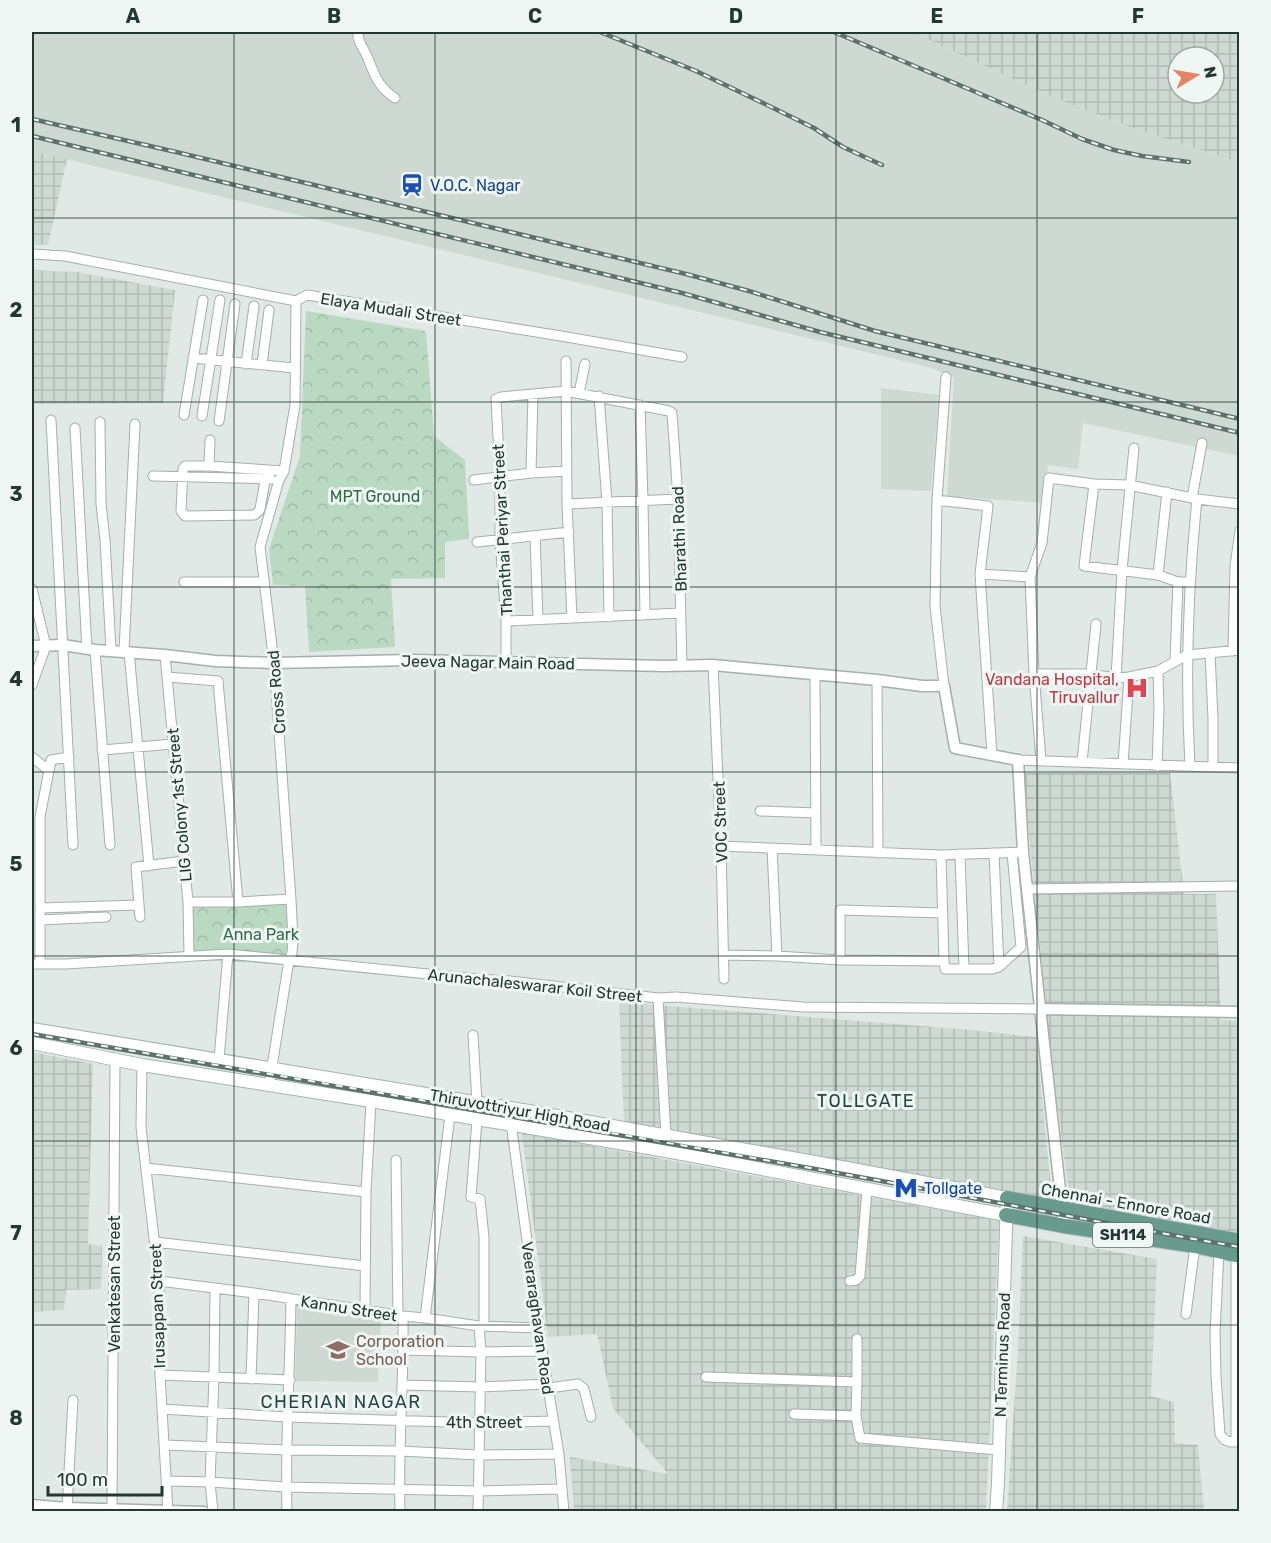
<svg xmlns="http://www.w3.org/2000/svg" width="1271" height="1543" viewBox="0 0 1271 1543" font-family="Rubik,sans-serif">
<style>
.built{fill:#ced9d4}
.industrial{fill:url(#industrial-grid);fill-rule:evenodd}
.park{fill:url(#park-crowns)}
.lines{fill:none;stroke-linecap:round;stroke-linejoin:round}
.minor-casing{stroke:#a3b0ac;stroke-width:11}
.tertiary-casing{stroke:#a3b0ac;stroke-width:13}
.secondary-casing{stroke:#a0b4ac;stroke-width:14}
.primary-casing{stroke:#bdc3c2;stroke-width:16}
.minor{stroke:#fff;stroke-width:9}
.tertiary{stroke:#fff;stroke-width:10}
.secondary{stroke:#fff;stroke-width:12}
.primary{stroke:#689b8e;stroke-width:14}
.rail-casing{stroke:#5c736d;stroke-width:4.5}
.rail{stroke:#eff6f3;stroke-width:2;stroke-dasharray:7;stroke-linecap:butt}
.grid{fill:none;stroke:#223832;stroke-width:1.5;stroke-opacity:0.55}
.labels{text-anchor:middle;stroke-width:6;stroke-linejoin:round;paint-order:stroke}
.shield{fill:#eff6f3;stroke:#60716c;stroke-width:1.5}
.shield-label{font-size:15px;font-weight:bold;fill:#223832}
.transit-label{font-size:16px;fill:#164399;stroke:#eff6f3;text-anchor:start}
.street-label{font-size:16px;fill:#223832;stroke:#eff6f3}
.park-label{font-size:16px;fill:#306b47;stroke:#eff6f3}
.health-label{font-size:16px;fill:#be3a42;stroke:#eff6f3;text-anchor:end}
.education-label{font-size:16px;fill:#785e54;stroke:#eff6f3;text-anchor:start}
.neighbourhood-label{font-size:18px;letter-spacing:1.5px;fill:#20483e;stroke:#eff6f3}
.neatline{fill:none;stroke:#223832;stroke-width:2}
.grid-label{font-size:20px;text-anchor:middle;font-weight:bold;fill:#223832}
</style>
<defs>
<pattern id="industrial-grid" width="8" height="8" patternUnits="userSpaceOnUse" patternTransform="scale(1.5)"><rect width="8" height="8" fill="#ced9d4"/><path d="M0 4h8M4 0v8" fill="none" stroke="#b1bbb6"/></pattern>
<pattern id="park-crowns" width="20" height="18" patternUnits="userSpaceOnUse" patternTransform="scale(1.5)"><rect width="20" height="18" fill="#bad9c2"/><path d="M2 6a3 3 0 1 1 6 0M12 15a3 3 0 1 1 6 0" fill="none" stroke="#a0bba7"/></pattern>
</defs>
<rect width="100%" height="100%" fill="#e0e9e5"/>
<!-- built -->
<path class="built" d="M32,32H912L1050,96L1130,127L1239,162V456L1083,423L1078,469L1048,465L1043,503L947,496L954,377L928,367L32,151Z
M881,388L939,395L931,491L881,489Z
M297,1304L381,1320L378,1382L295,1381Z"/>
<!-- industrial -->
<path class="industrial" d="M912,32H1239V162L1130,127L1050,96ZM1178,57H1214V93H1178Z
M32,151L67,159L48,245H32Z
M32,270L76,272L175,290L163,403L32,404Z
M1023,773H1170L1184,894H1216L1221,1020L1239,1021V1234L1070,1202L1049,1038Z
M619,1002L972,1030L1036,1037L1052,1199L624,1122Z
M32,1052L93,1064L88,1244L102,1246L101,1289L66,1290L64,1310L32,1312Z
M522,1133L999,1221L986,1511H574L570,1457L668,1474L613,1408L597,1334L548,1337Z
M1023,1236L1157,1259L1151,1396L1174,1402L1175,1443L1198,1445L1204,1511H1007L1018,1349Z"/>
<!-- park -->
<path class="park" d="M306,311L426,331L434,436L465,460L469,539L445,542V578L391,579L395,647L309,652L305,586L273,585L269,549L300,456Z
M191,905H288L291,951L282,964L192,960Z"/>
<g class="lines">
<!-- minor casing -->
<g class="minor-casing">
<path id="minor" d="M358,32C357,40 362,46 366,54C374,72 377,87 395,98
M32,254L65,256L296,301L307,295L561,336L682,357
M193,358L294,368
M566,361L567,504L572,618
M246,364L254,306
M262,365L269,310
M579,393L585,364
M599,396L607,502L609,617
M640,405L643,501L645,615
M184,415L203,300
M202,416L220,300
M51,420L73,845
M219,421L235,304
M100,422L101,504L105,540L111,650
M75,428L87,649
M209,466L210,440
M267,470L260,509L258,512L254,515L185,516L181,511L183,469L185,466H209L284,471
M531,473L533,394
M153,476L271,479
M474,480L531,473L567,471
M1094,484L1084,566L1158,575L1178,582H1190
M1192,498L1202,443
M937,500L988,506L980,574L992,755
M567,504L678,499
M535,536L538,620
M477,542L569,532
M980,574L1030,577
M1158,575L1167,492
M184,582H264
M32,589L46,646L32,685
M506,621L681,613
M95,650L110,845
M124,651L135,424
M1233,651L1235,566L1240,531
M129,652L149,866
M1210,653L1213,719V767
M165,655L188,902L189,956
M1175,661L1178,582
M506,662V621L500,538V476L496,399L501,397L566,391L669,411L672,413L678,499L682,666
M713,665L721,846L724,979
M1034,674H1090L1116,678L1129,677L1158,671L1187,655L1240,650
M815,675L816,849
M167,677L218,681L238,902
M1116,678L1122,570L1134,448
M877,680L878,853
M944,686L935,606L937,500L946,377
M102,750L173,744
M32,757L48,770
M1018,760L1240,768
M1041,760L1034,674L1030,577L1042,543L1049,478L1094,484L1129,485L1197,499L1240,504
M1082,762L1096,624
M1123,764L1129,677
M1157,766L1159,710L1158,671
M1190,766C1185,677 1188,588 1197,499
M760,811L816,813
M721,846L941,855L1023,852
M772,848L777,956
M994,853L999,967
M960,854L964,969
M1027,889L1240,886
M188,902H238L291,899
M139,905L140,917
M40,908L139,905L136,867L184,861
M40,920L106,917
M724,955L777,956L840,960L944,961L941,855
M840,960V910L943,913
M944,961L945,969H992L999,967L1021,947L1012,853
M32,964H66L228,954L478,979L510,981L658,998L676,997L803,1007L1040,1009
M40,964V817L51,760L69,757
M658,998L666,1136
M473,1035L477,1103
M219,1059L228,954
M142,1065L141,1127L159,1281L160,1375L168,1512
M269,1085L289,960L292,953L293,941L291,899L274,663L260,547L279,480L284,471L295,405L296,301
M509,1108L542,1351L559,1454L564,1512
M477,1120L471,1197L480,1199L484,1237V1326
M396,1160L398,1315
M146,1168L366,1192
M155,1242L365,1266
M1219,1251L1215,1333L1216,1377L1220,1434L1225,1440L1231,1442H1240
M159,1281L254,1293L403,1316L425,1318L479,1326L539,1328
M850,1281C854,1281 858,1280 860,1276L867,1189
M365,1310L366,1192L371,1101
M1186,1314L1195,1246
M425,1318L450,1115
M404,1350L481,1352L542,1351
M160,1375L290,1380
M706,1377L857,1382V1339
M251,1379L254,1293
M402,1385L480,1387L548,1384
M549,1388L578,1384L584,1389L591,1417
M162,1409L287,1417L480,1423L553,1421
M794,1414L856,1416L860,1438L998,1450
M856,1416L857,1382
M1236,1442V1256
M165,1445L287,1450L400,1451L479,1455L559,1454
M167,1481L210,1482L286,1487L479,1491L562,1489
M67,1508L73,1400
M112,1509L115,1058
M213,1512L210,1482L214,1378L215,1288
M287,1512C285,1440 290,1370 291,1299
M400,1512C398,1446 404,1381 403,1316
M478,1512L481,1352L479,1326"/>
</g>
<!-- tertiary casing -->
<g class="tertiary-casing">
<path id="tertiary" d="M32,646L63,645L95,650L165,655L215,661L274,663L412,660L664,666L713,665L877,680L922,686H944L955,748L1018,760L1023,852L1064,1226
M1040,1009L1240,1012
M32,1505L67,1508L204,1512"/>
</g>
<!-- secondary casing -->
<g class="secondary-casing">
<path id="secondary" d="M32,1029L529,1111L820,1163L1007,1198L998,1483L996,1512
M32,1043L142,1065L371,1101L666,1151L1006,1215"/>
</g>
<!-- primary casing -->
<g class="primary-casing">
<path id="primary" d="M1007,1198L1240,1241
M1006,1215L1064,1226L1195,1246L1240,1256"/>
</g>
<!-- minor -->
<use href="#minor" class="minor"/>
<!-- tertiary -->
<use href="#tertiary" class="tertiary"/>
<!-- secondary -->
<use href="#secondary" class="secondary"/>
<!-- primary -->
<use href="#primary" class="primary"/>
<!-- rail casing -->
<g class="rail-casing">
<path id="rail" d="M600,32L696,71L765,104L814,128L843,147L882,165
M834,32L1042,120L1082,139L1114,150L1142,156L1189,162
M32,119L176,152L686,274L749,291L875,331L1240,419
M32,136L682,293L820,332L1240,433
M32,1034C295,1078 558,1123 821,1170C961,1195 1100,1223 1240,1247"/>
</g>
<!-- rail -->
<use href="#rail" class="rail"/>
</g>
<!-- grid -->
<path class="grid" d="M234,32V1512M435,32V1512M636,32V1512M836,32V1512M1037,32V1512M32,218H1240M32,402H1240M32,587H1240M32,772H1240M32,956H1240M32,1141H1240M32,1325H1240"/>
<!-- icons -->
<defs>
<g id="station-bare" transform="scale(1.8)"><path d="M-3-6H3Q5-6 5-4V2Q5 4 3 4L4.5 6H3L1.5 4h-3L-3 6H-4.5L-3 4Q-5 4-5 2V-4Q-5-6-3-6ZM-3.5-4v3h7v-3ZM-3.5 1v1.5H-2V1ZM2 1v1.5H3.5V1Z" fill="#1a4fb4" stroke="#eff6f3" stroke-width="2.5" paint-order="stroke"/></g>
<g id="hospital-bare" transform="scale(1.8)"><path d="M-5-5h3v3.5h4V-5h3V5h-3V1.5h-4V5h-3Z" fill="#e0444e" stroke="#eff6f3" stroke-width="2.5" paint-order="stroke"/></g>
<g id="metro-bare" transform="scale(1.8)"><path d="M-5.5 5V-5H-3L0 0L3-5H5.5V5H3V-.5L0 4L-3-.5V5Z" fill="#1a4fb4" stroke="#eff6f3" stroke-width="2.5" paint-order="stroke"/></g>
<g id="school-bare" transform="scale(1.8)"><path d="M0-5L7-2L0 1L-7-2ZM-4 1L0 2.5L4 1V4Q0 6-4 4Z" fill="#8d6e63" stroke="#eff6f3" stroke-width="2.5" paint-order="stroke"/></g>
</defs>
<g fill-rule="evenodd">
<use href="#station-bare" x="412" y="185"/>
<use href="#hospital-bare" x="1137" y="688"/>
<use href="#metro-bare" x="906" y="1188"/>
<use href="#school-bare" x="338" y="1350"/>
</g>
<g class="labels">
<!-- shield labels -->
<rect class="shield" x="1093" y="1223" width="60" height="24" rx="4.5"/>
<g class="shield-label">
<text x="1123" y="1240">SH114</text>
</g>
<!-- transit labels -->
<g class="transit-label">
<text x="430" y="191">V.O.C. Nagar</text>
<text x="924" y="1194">Tollgate</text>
</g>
<!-- street labels -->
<g class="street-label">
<text transform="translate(391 309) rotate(9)" y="6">Elaya Mudali Street</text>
<text transform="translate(502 530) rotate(-93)" y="6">Thanthai Periyar Street</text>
<text transform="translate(679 539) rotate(-92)" y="6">Bharathi Road</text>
<text transform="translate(488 662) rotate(1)" y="6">Jeeva Nagar Main Road</text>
<text transform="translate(276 692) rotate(-95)" y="6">Cross Road</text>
<text transform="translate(179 805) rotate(-95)" y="6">LIG Colony 1st Street</text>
<text transform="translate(720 822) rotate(-92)" y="6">VOC Street</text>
<text transform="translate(535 985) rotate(6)" y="6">Arunachaleswarar Koil Street</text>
<text transform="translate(520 1110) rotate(10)" y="6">Thiruvottriyur High Road</text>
<text transform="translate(1126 1203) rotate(10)" y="6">Chennai - Ennore Road</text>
<text transform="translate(114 1284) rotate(-90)" y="6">Venkatesan Street</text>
<text transform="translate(157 1306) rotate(-92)" y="6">Irusappan Street</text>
<text transform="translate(349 1308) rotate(9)" y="6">Kannu Street</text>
<text transform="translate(538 1318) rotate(82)" y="6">Veeraraghavan Road</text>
<text transform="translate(1002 1355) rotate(-88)" y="6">N Terminus Road</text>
<text x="484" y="1428">4th Street</text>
</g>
<!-- park labels -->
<g class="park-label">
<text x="375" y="502">MPT Ground</text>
<text x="261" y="940">Anna Park</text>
</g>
<!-- health labels -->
<g class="health-label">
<text x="1119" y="685">Vandana Hospital,<tspan x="1119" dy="18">Tiruvallur</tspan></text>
</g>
<!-- education labels -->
<g class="education-label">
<text x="356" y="1347">Corporation<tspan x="356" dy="18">School</tspan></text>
</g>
<!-- neighbourhood labels -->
<g class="neighbourhood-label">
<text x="866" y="1107">TOLLGATE</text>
<text x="341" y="1408">CHERIAN NAGAR</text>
</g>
</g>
<!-- border -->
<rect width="1271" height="1543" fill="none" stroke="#eff6f3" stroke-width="66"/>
<!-- north arrow -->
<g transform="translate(1196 75) rotate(79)"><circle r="28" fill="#eff6f3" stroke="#9daaa6" stroke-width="1.5"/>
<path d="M0-4.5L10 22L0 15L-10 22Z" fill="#e58262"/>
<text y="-9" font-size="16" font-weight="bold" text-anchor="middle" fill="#223832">N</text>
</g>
<!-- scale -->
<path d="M48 1486v9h114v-9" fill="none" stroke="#223832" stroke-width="3"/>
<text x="57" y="1486" font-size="18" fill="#223832" stroke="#eff6f3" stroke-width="4.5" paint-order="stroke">100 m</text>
<rect x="33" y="33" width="1205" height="1477" class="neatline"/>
<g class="grid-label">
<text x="133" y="23">A</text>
<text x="334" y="23">B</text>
<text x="535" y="23">C</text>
<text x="736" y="23">D</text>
<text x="937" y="23">E</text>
<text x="1138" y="23">F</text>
<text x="16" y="132">1</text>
<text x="16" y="317">2</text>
<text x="16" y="501">3</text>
<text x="16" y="686">4</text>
<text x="16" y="871">5</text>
<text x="16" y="1055">6</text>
<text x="16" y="1240">7</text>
<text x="16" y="1425">8</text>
</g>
</svg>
